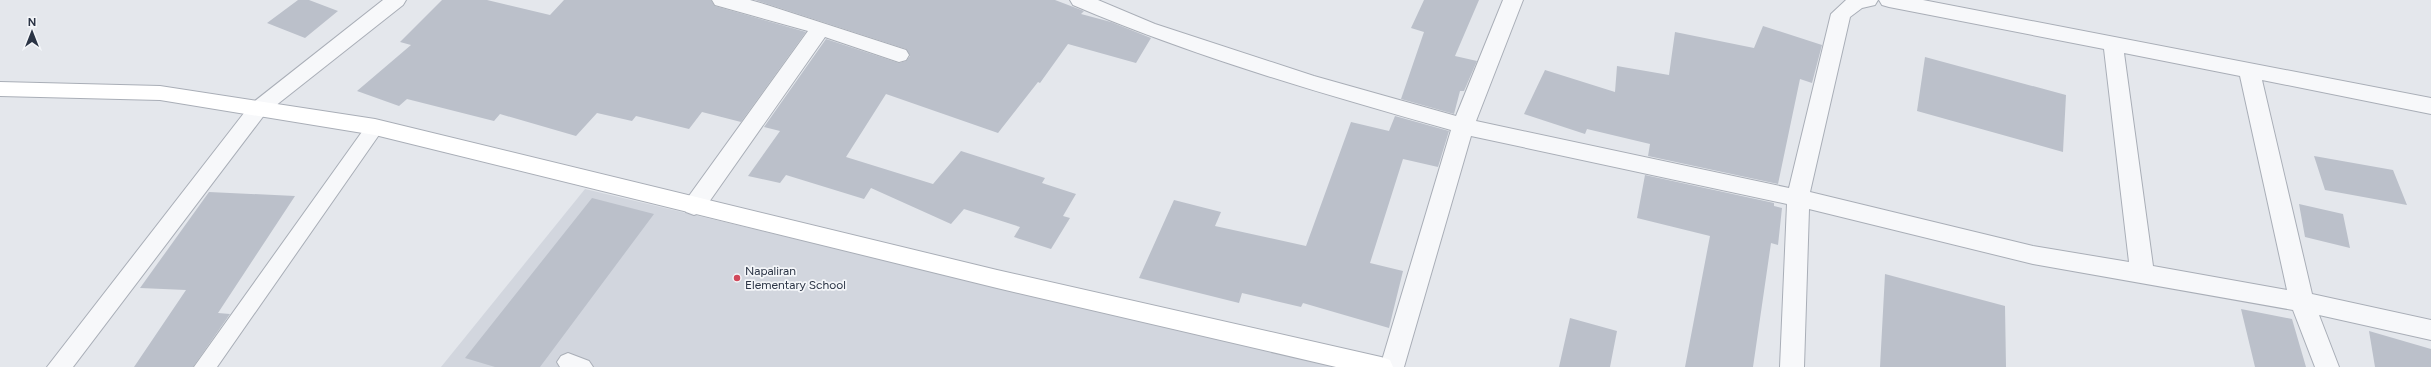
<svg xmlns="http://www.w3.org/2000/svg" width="2431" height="367" viewBox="0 0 2431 367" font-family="Figtree,sans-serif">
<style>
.built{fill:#d2d6de}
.building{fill:#bbc0ca}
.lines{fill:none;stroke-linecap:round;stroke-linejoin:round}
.lane-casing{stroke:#a9aeb7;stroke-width:2}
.street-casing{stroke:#a9aeb7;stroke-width:2}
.secondary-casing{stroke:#a9aeb7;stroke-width:2}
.lane{fill:#f7f8fa;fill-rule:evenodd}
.street{fill:#f7f8fa;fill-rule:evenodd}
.secondary{fill:#fff;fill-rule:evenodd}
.poi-dot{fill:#d1495b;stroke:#f4f6f9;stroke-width:1.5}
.labels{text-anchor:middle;stroke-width:3.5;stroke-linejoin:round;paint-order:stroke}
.poi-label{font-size:12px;fill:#2b3445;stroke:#f4f6f9;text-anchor:start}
</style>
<rect width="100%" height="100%" fill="#e4e7ec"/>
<!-- built -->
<path class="built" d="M585,189L1336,367H441Z"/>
<!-- building -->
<path class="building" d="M298,0H309L338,11L305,38L267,23Z
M442,0H487L550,15L564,0H711L715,6L806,32L741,122L702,112L689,129L636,116L632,121L597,113L576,136L500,114L494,121L407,99L399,106L357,91L411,45L400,42Z
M755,0H1055L1084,11L1081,14L1111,22L1151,38L1136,63L1068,44L1040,83L1038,82L998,133L886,94L846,157L933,184L961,151L1045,178L1042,183L1076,194L1063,216L1070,218L1051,249L1014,237L1020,227L964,209L951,224L871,188L864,199L786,175L780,183L748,176L780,131L764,127L826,39L899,63L906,61L910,56L906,49Z
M1424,0H1479L1455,56L1477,61L1464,91H1460L1454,114L1401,99L1424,32L1411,28Z
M1763,26L1822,45L1812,83L1800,79L1778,184L1648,156L1650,144L1587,129L1585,134L1524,114L1545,70L1615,92L1617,66L1669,75L1675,32L1754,48Z
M1925,57L2066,95L2063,152L1917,111Z
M1395,116L1449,131L1438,167L1403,159L1370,263L1403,271L1389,328L1303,303L1301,307L1242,293L1239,303L1139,278L1174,200L1221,212L1215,226L1306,246L1351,122L1389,131Z
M2314,156L2393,170L2407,205L2325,190Z
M1645,175L1774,203V206L1782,208L1778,245L1771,243L1753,367H1685L1710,236L1637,218Z
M209,192L295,196L218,313L230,314L193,367H134L186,290L140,288Z
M592,198L654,214L540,367H495L465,358Z
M2299,204L2343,214L2350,248L2305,237Z
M1885,274L2005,306L2006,367H1880Z
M2241,309L2292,319L2306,367H2255Z
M1570,318L1617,331L1610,367H1559Z
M2369,331L2431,349V367H2375Z"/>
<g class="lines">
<!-- lane casing -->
<g class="lane-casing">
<path id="lane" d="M375,120L381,122L384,127L381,132L217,367H194L369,122Z
M568,353L589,361L593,367H560L557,362L561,356Z"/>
</g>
<!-- street casing -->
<g class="street-casing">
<path id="street" d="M383,0H406L403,5L265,114L73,367H47L251,104Z
M712,0H750L767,5L906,50L909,55L906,60L899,62L825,37L702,212L694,215L686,212L683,206L686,200L808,31L715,5Z
M1070,0H1098L1155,24L1314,76L1456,116L1503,0H1523L1476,121L1789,188L1831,14L1846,0H1878L1875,5L1862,8L1850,17L1810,192L2033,246L2129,262L2104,49L1889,7L1882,5L1879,0H1923L2431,98V114L2262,80L2312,294L2431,320V340L2319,315L2339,367H2315L2293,310L2033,264L1809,209L1804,367H1780L1787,204L1471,136L1404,367H1380L1451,130C1323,94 1195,57 1073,5ZM2124,53L2240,76L2287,290L2153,266Z"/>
</g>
<!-- secondary casing -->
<g class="secondary-casing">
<path id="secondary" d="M0,82L160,86L375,119L997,270L1381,357L1390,360L1393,367H1336L997,288L375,135L160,100L0,96Z"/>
</g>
<!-- lane -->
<use href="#lane" class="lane"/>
<!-- street -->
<use href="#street" class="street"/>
<!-- secondary -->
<use href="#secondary" class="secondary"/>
</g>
<!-- markers -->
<circle class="poi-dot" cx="737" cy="278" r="4"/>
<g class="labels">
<!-- poi labels -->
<g class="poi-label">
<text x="745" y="275">Napaliran<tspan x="745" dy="14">Elementary School</tspan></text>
</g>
</g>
<!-- north arrow -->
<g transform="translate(32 32)" stroke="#f4f6f9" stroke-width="3" paint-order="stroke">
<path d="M0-3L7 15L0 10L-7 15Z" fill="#2b3445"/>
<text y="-6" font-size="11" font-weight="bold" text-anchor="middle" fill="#2b3445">N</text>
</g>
</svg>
